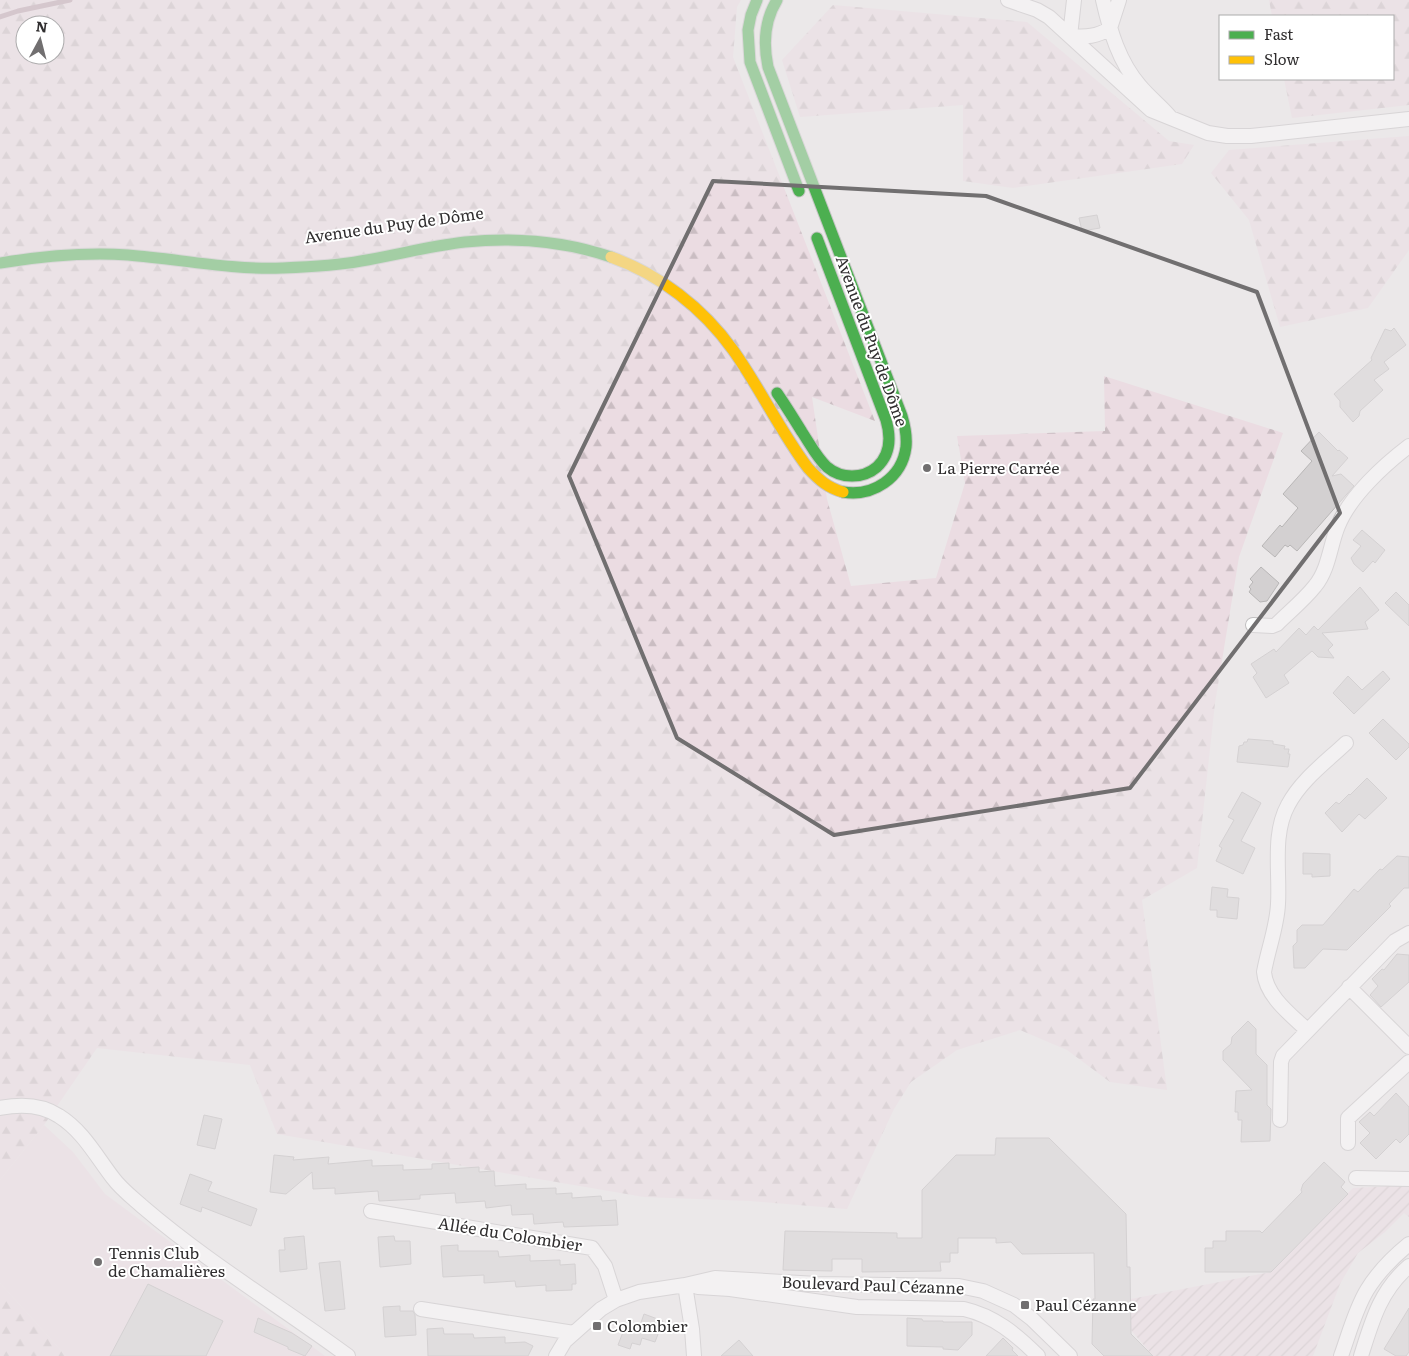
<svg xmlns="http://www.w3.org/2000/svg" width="1409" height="1356" viewBox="0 0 1409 1356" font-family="Literata,serif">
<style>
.green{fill:#ebdce2}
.forest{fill:url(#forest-firs);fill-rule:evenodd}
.garden{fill:url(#garden-furrows)}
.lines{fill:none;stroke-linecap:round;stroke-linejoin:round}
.stream{stroke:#bba0ac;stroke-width:5}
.building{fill:#d3d0d1;stroke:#b8b6b6}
.street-casing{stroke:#c1bfc0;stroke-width:16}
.fast-casing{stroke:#c6c5c5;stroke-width:13}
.slow-casing{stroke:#c6c5c5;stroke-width:13}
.street{stroke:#fcfcfc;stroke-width:14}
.fast{stroke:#4caf50;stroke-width:11}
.slow{stroke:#ffc107;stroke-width:11}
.marked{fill:none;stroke:#716f70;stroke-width:4;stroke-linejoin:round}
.poi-dot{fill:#716f70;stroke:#fff;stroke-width:2}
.labels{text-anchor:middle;stroke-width:4;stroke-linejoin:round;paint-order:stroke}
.street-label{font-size:16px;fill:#302e2f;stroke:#fff}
.poi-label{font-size:16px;fill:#302e2f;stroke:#fff;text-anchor:start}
</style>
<defs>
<pattern id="forest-firs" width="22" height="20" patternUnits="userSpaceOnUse" patternTransform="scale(1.25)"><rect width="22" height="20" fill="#ebdce2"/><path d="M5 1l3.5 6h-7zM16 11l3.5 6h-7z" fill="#cabdc2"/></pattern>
<pattern id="garden-furrows" width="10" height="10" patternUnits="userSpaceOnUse" patternTransform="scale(1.25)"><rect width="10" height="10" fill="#ebdce2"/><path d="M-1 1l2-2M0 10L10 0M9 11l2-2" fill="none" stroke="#cabdc2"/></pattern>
</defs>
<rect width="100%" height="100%" fill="#ebe8e9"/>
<!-- green -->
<path class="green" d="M44,1125L73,1152L105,1194L325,1356H66L0,1283V1180Z"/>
<!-- forest -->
<path class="forest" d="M0,0H741L737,7L733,57L875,421L812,397L827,499L851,586L936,578L965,483L957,436L1105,431L1104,376L1283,433L1239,557L1215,703L1197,868L1142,900L1167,1090L1110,1082L1067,1050L1020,1030L957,1050L911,1082L894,1109L847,1209L750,1201L644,1197L277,1134L250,1065L97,1048L44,1125L0,1180ZM25,25H55V55H25Z
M1269,0H1409V105L1292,118L1284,79H1393V16H1272Z
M833,5L1027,22L1169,141L1194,145L1182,164L1013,188L963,181V105L800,117L782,60Z
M1409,136V250L1368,308L1280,327L1249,220L1211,173L1229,150Z
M0,1283L66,1356H0Z"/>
<!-- garden -->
<path class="garden" d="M1409,1185V1217L1404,1213L1385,1232L1358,1253L1340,1284L1313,1356H1153L1131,1330V1299L1271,1272L1353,1188Z"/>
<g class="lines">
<!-- stream -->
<path class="stream" d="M0,17L18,11L70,0"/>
</g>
<!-- building -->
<path class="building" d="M1097,215L1100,228L1082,231L1079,218Z
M1394,328L1406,345L1384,362L1389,369L1374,380L1383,390L1360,411L1359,416L1353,422L1340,407V401L1334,394L1372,360L1371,358L1385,329L1391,331Z
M1319,432L1338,451L1339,450L1348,458L1332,476L1341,474L1354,486L1297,551L1290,545L1288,547L1285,545L1275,557L1262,546L1280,525L1282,527L1298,508L1283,494L1312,461L1301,451Z
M1362,530L1385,550L1375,563L1373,561L1363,572L1354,564L1351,558L1361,546L1353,540Z
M1261,567L1279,583L1267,601L1260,602L1249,592L1251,589L1249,587L1253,582L1250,579Z
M1360,587L1379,610L1365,622L1368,629L1322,633L1333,645L1328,650L1334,658L1318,657L1312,651L1284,675L1289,683L1266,698L1253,677L1257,673L1251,664L1274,649L1276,652L1299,628L1306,635L1314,626L1318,630Z
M1396,592L1409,605V626L1385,603Z
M1383,671L1390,679L1354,714L1333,693L1348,676L1362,690Z
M1383,719L1409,744V747L1396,760L1369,733Z
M1248,739L1273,741V744L1285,746L1284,749H1289L1288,754H1290L1288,767L1237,762L1239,746L1243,745L1244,742H1247Z
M1367,778L1387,798L1365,819L1359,814L1342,832L1325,813L1336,802L1339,804L1349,794L1350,795Z
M1242,792L1261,803L1241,841L1255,848L1243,874L1216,861L1222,848L1219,846L1234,820L1228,817Z
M1303,853L1330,854V876L1312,877V874H1303Z
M1397,856L1409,857V888H1404L1389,904L1391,906L1347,950L1323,949L1305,968H1294L1293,946L1297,942V930L1302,925H1323L1354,889L1358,892L1380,869L1382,870Z
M1212,887L1228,889L1227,897L1239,898L1237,919L1217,917V910H1210Z
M1397,954L1409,955V982L1381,1007L1370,995L1378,986L1372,979L1382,969L1384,970Z
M1248,1021L1256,1029V1054L1267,1065V1105L1271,1109L1270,1141L1241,1142L1242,1120H1238V1112H1235L1236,1091L1252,1090L1223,1060V1051L1231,1044L1232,1037Z
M1396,1093L1409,1107V1134L1400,1143L1396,1139L1376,1159L1360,1143L1370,1133L1359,1122L1370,1112L1374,1116Z
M204,1115L222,1119L215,1149L197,1145Z
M996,1138H1049L1126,1214L1127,1267H1130L1131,1334L1153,1356H1104L1092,1344L1093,1299H1095L1094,1253L1022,1254L1011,1242L996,1243V1238H958V1253H950V1262H940L941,1271L862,1272V1259H832V1271L783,1270L785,1231L897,1233V1238H922V1190L956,1155H995Z
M274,1155L294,1157L293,1160L329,1157L328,1164L372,1160V1166L403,1165V1170L432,1169V1164L449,1163V1169L479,1167V1172L494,1171L495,1186L526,1184V1189L556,1188V1194L572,1193V1198L601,1196L602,1201L616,1200L618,1225L564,1227L563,1222L534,1224L533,1214L512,1215L511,1205L486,1208L485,1201L456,1203L455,1193L420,1195V1199L379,1201L378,1191L335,1194V1188L313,1189L312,1172L286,1194L270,1192Z
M1324,1162L1345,1182L1341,1187L1348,1194L1271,1272H1205V1248H1213V1241H1226V1231H1260L1262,1233L1302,1192L1301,1190L1303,1184Z
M190,1174L212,1182L208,1191L257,1209L251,1226L202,1207L201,1212L180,1204Z
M304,1236L307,1269L280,1272L279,1250H285L284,1238Z
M394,1236L395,1241H410L411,1264L380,1267L378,1237Z
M458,1245V1251H498L499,1257L530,1255V1261L560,1260V1265L575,1264L576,1284H572V1290L546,1291V1285L516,1287L515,1281L484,1283V1275L443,1277L441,1246Z
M340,1261L345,1309L325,1311L319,1263Z
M148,1284L223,1321L206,1356H110Z
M400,1306V1311H413L415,1315L416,1335L385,1337L383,1307Z
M1409,1308V1352L1406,1356H1396L1384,1349Z
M644,1314L663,1321L655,1342L642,1338L640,1345L632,1343L630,1349L618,1345L625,1327L638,1331Z
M258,1318L292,1333L312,1346L305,1356L288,1349V1347L254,1332Z
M907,1318L922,1319L923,1321H943V1322H972V1335L958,1350L943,1349V1347L907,1346Z
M443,1328L444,1334H473L474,1338L505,1337V1343L525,1342L533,1346L528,1356H428L427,1329Z
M1003,1338L1013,1348L1012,1350L1018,1356H986Z
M739,1340L753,1356H721Z"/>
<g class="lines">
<!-- street casing -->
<g class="street-casing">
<path id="street" d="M1008,0L1037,10L1049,17L1151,110L1208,133L1227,136H1251L1409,119
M1074,0L1070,36C1086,37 1097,37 1110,28L1119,0
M1103,0C1110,31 1119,62 1140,86C1149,97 1161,106 1170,117
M1253,625L1272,626L1277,624C1289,612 1304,600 1315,586C1329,569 1330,545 1338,526C1350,496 1384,465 1409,446
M1349,987L1409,1047
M1307,1030C1290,1014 1266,996 1264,972C1268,949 1277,927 1278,904C1280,872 1272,834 1288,805C1301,780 1326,762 1346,743
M0,1108C20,1104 41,1104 59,1116C83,1131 96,1156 113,1178C121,1189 133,1198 143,1207C207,1262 280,1306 348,1356
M1280,1120L1281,1062L1283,1056L1395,941L1409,933
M1348,1143V1118L1409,1062
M1356,1178L1409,1179
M371,1211L592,1248L605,1266L616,1300
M685,1285L692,1329L694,1356
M698,1287L730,1289L857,1307L964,1309C994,1316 1016,1334 1038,1356
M421,1309L574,1333
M556,1356L565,1341L601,1309L616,1300L639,1292L685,1285L715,1278L817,1284L959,1286L983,1291L1014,1305L1032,1319L1070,1356
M1341,1356C1349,1334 1355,1310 1367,1290C1378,1272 1393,1257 1409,1244
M1361,1356C1372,1321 1380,1291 1409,1266"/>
</g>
<!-- fast casing -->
<g class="fast-casing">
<path id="fast" d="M757,0L751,15L748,30L750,62L799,191
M777,0C764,21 763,43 768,67L902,416C905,426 907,437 906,447C902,478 873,497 843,492
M0,263C43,256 85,252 128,255C179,259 231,270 282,268C308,267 335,266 361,261C396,255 430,246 465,242C514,237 564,241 611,257
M777,393C786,406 794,419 802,432C810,444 817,458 827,467C841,479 863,479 877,467C891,454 891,437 886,420L817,238"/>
</g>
<!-- slow casing -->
<g class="slow-casing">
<path id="slow" d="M611,257C659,274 703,308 733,350C760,388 780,431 808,468C819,480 828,488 843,492"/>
</g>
<!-- street -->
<use href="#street" class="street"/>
<!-- fast -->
<use href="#fast" class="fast"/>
<!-- slow -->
<use href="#slow" class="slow"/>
</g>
<!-- marked area -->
<path d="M0 0H1409V1356H0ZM713,181L986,196L1257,292L1340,513L1130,788L834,835L677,738L569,476Z" fill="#ebe8e9" fill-opacity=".55" fill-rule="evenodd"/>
<path class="marked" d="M713,181L986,196L1257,292L1340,513L1130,788L834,835L677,738L569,476Z"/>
<!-- markers -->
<g class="poi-dot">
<circle cx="927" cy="468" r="5"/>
<circle cx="98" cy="1262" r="5"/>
<rect x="1020" y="1300" width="10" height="10" rx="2.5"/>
<rect x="592" y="1321" width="10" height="10" rx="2.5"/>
</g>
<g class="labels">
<!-- street labels -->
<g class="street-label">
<text transform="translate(394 225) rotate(-8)" y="6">Avenue du Puy de Dôme</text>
<text transform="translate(872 341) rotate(70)" y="6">Avenue du Puy de Dôme</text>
<text transform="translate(510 1234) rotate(9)" y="6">Allée du Colombier</text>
<text transform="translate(873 1285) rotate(2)" y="6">Boulevard Paul Cézanne</text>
</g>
<!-- poi labels -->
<g class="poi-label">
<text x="937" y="474">La Pierre Carrée</text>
<text x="108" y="1259">Tennis Club<tspan x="108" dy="18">de Chamalières</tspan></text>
<text x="1035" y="1311">Paul Cézanne</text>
<text x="607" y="1332">Colombier</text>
</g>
</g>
<!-- legend -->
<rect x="1219" y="15" width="175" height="65" fill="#ffffff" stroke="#acabac"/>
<rect x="1229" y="31" width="25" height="8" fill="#4caf50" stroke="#acabac"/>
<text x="1264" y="40" font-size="15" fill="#302e2f">Fast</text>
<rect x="1229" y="56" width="25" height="8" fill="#ffc107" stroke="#acabac"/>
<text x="1264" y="65" font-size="15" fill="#302e2f">Slow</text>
<!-- north arrow -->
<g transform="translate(40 40) rotate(7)"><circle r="24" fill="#ffffff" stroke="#acabac"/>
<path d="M0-4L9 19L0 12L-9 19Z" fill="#716f70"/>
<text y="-8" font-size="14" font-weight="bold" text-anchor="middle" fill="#302e2f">N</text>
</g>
</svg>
